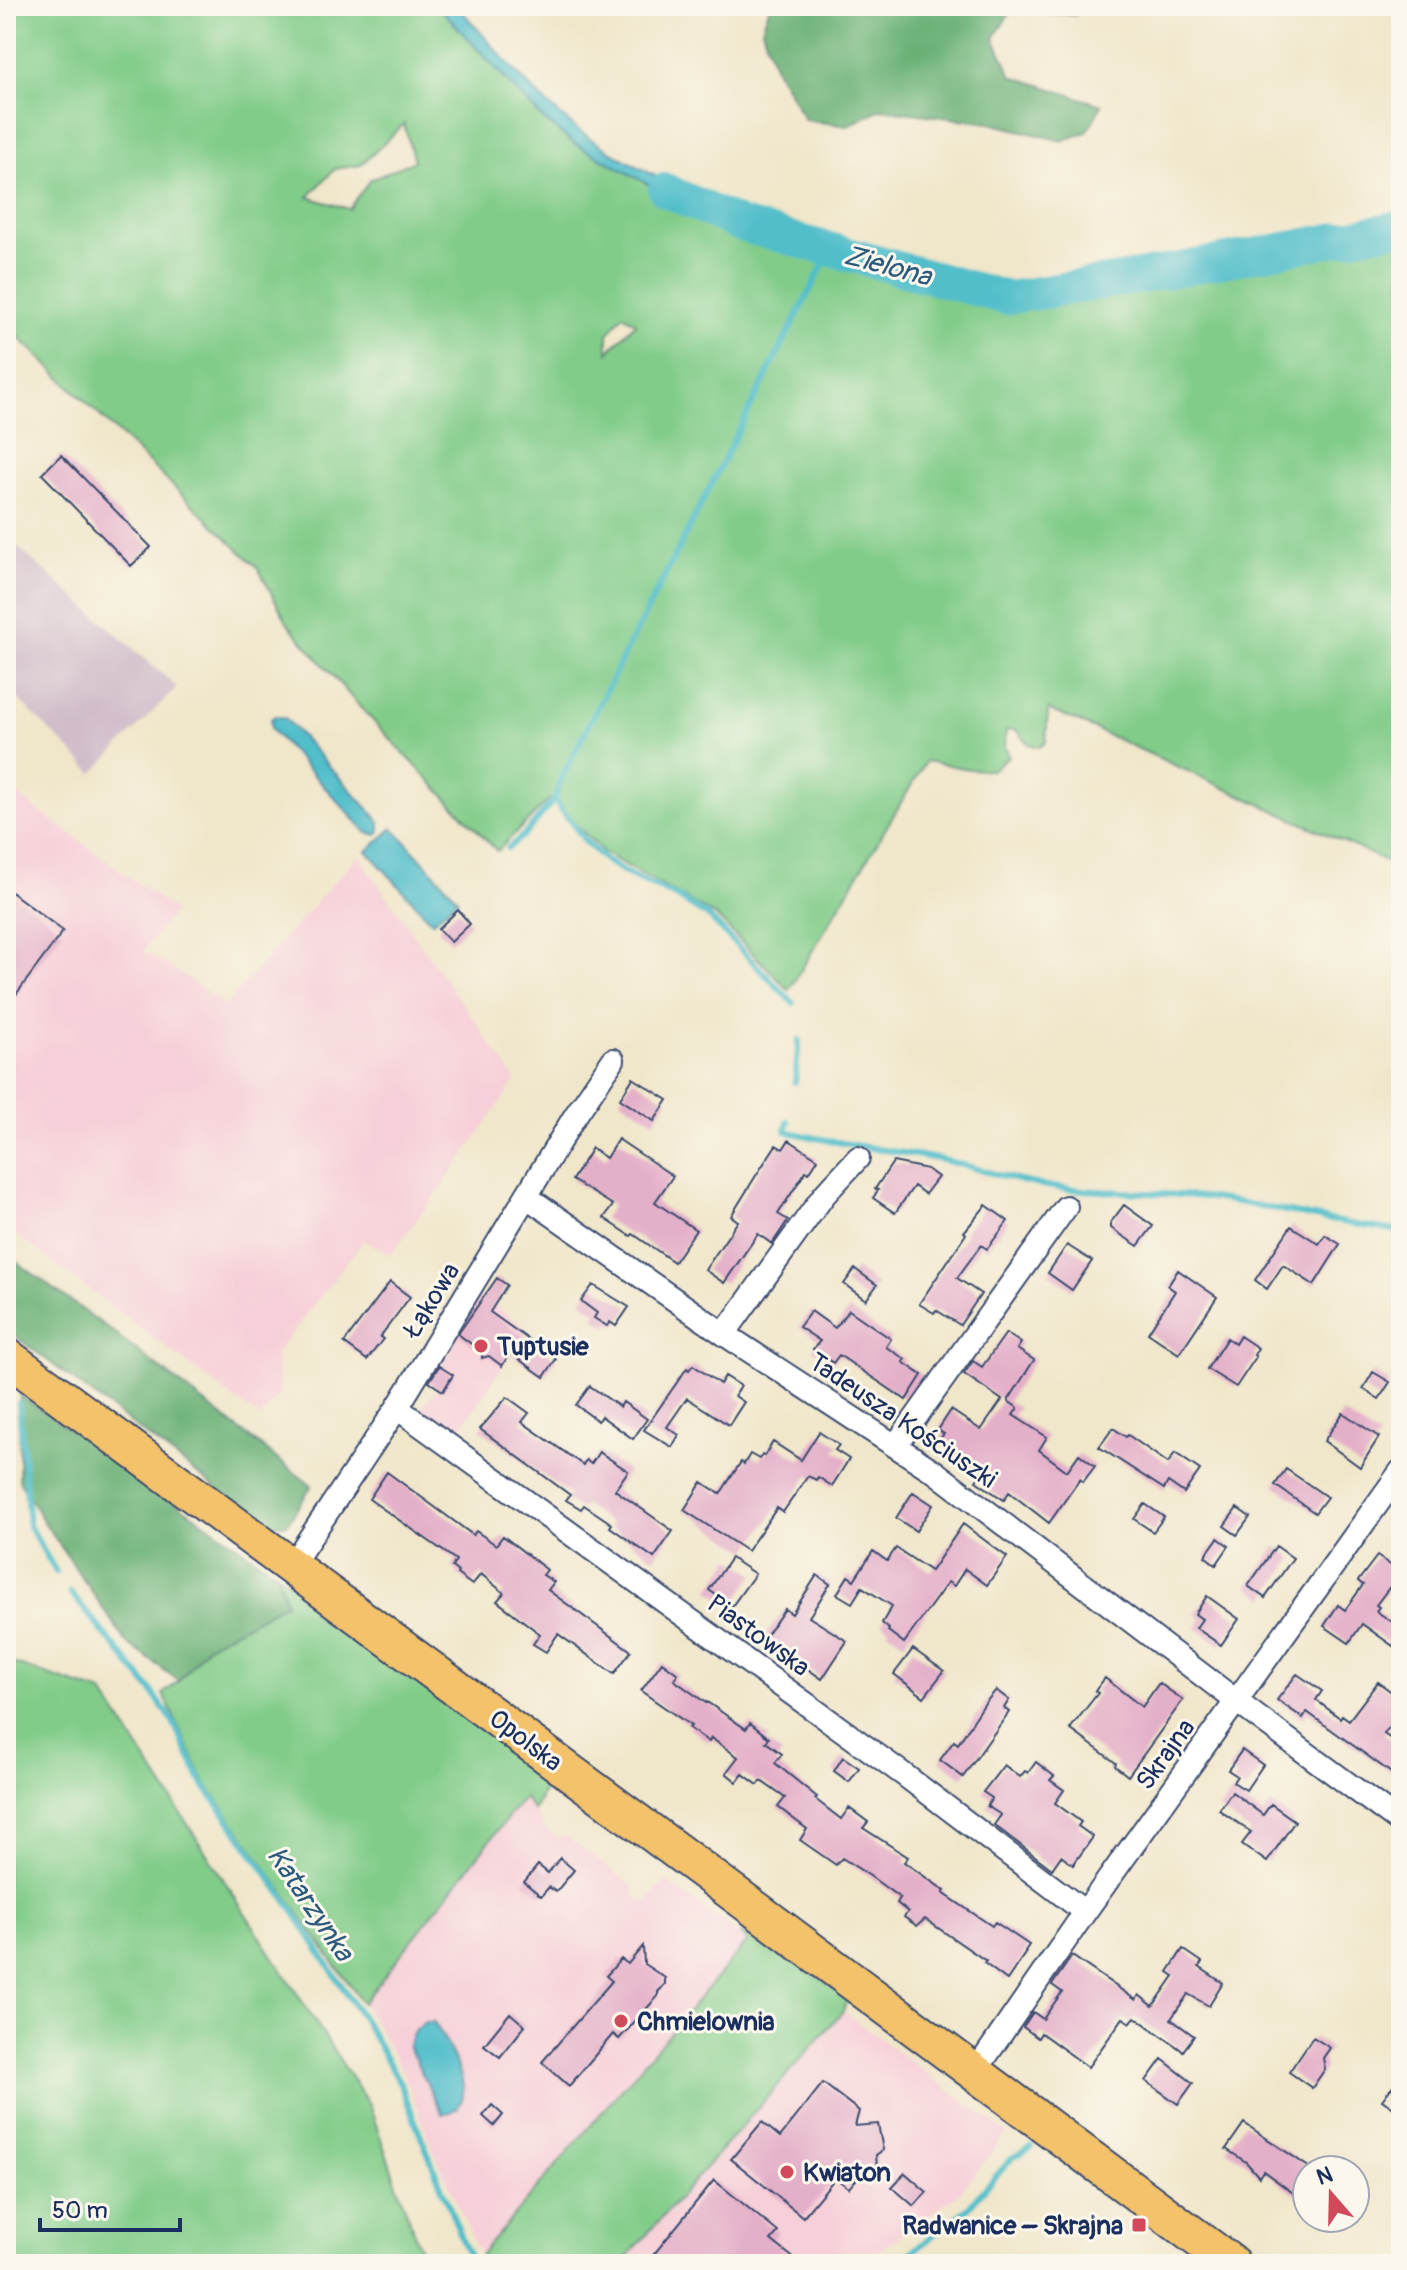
<svg xmlns="http://www.w3.org/2000/svg" width="1407" height="2270" viewBox="0 0 1407 2270" font-family="Pangolin,sans-serif">
<style>
.built{fill:#f6cfd8}
.industrial{fill:#d1bdca}
.green{fill:#81cc89;stroke:#4e7e74;stroke-width:2;fill-rule:evenodd}
.forest{fill:#68b075;stroke:#42706a;stroke-width:2}
.water{fill:#51beca;stroke:#367694;stroke-width:2}
.lines{fill:none;stroke-linecap:round;stroke-linejoin:round}
.stream{stroke:#51beca;stroke-width:6}
.river{stroke:#51beca;stroke-width:34}
.building{fill:#e4b0c9}
.street-casing{stroke:#3b4a6e;stroke-width:26}
.primary-casing{stroke:#3b4a6e;stroke-width:40}
.street{stroke:#fff;stroke-width:22}
.primary{stroke:#f3c26a;stroke-width:36}
.poi-dot{fill:#d1495b;stroke:#fbf7ec;stroke-width:3}
.labels{text-anchor:middle;stroke-width:6;stroke-linejoin:round;paint-order:stroke}
.street-label{font-size:26px;fill:#1b2f5e;stroke:#fbf7ec}
.poi-label{font-size:26px;font-weight:bold;fill:#1b2f5e;stroke:#fbf7ec;text-anchor:start}
.water-label{font-size:28px;font-style:italic;fill:#2b5a7e;stroke:#fbf7ec}
</style>
<rect width="100%" height="100%" fill="#fbf7ec"/>
<filter id="ink" filterUnits="userSpaceOnUse"><feTurbulence type="fractalNoise" baseFrequency=".0125" numOctaves="2"/><feDisplacementMap in="SourceGraphic" scale="16" xChannelSelector="R" yChannelSelector="G"/><feConvolveMatrix kernelMatrix="1 2 1 2 8 2 1 2 1" color-interpolation-filters="sRGB"/></filter>
<filter id="wash" filterUnits="userSpaceOnUse"><feTurbulence type="fractalNoise" baseFrequency=".006" numOctaves="4" result="noise"/><feDisplacementMap in="SourceGraphic" scale="32" xChannelSelector="R" yChannelSelector="G"/><feGaussianBlur stdDeviation="1.8" result="paint"/><feColorMatrix in="noise" values="0 0 0 0 0 0 0 0 0 0 0 0 0 0 0 0 0 1.4 0 .05"/><feComposite in="paint" operator="in"/></filter>
<g filter="url(#wash)">
<rect width="100%" height="100%" fill="#f0e6ca"/>
<!-- built -->
<path class="built" d="M6,786L175,911L143,951L186,977L225,1006L358,855L516,1080L452,1173L391,1254L364,1240L276,1354L280,1393L260,1418L6,1227Z
M478,1293L528,1329L457,1434L421,1408L438,1388L425,1380Z
M525,1796L547,1831L558,1838L567,1837L633,1886L635,1896L644,1903L666,1881L748,1940L480,2255L434,2152L404,2074L363,2003Z
M843,2011L1007,2133L959,2194L860,2264H621Z"/>
<!-- industrial -->
<path class="industrial" d="M6,537L177,687L93,773L6,687Z"/>
<!-- green -->
<path class="green" d="M6,6H438L543,119L573,143L704,215L756,236L833,253L992,301L1013,302L1037,300L1126,283L1260,261L1342,243L1401,235V868L1075,720L1048,710L1046,742L1040,747L1029,744L1016,730H1006L1005,746L1009,756L992,770L969,769L926,761L789,990L716,916L604,853L550,799L497,851L359,706L288,624L258,568L6,325ZM404,124L414,161L370,180L349,209L308,197L335,169L361,165ZM623,315L636,323L608,352V334Z
M277,1573L546,1773L547,1783L534,1811L524,1797L363,2003L204,1781L163,1694L179,1681L207,1646L286,1603Z
M6,1661L103,1693L369,2105L425,2264H6Z
M748,1927L848,1998L843,2011L621,2264H482L480,2255L748,1941L741,1935Z"/>
<!-- forest -->
<path class="forest" d="M770,6H1079L1076,15L1011,11L994,38L1012,76L1102,105L1087,132L1062,141L990,123L880,109L848,126L805,120L774,66L762,29Z
M6,1254L113,1332L312,1486L286,1525H265L6,1329Z
M20,1395L277,1573L286,1603L207,1646L179,1681L126,1642L42,1519L19,1480Z"/>
<!-- water -->
<path class="water" d="M438,6H457C493,45 526,87 567,121C609,156 662,178 710,204L704,215L574,143L543,119Z
M275,716L285,718L380,822V832L377,835L367,833L271,729V719Z
M393,828L458,899L432,922L367,851Z
M425,2022H434C447,2044 488,2107 442,2114L408,2045L414,2032Z"/>
<g class="lines">
<!-- stream -->
<path class="stream" d="M554,800L586,842L606,861L628,874L677,897L709,917L793,1003
M508,848L524,835L554,800L561,779L831,249
M795,1082L799,1040
M788,1121L786,1131C839,1145 893,1150 947,1161C978,1168 1009,1180 1041,1185C1097,1195 1154,1190 1210,1198C1274,1206 1337,1225 1401,1231
M19,1403L29,1526L56,1572
M70,1592L151,1690L174,1724L201,1781L291,1907L365,2022L400,2083L472,2264
M896,2264L965,2211L1012,2158L1031,2147"/>
<!-- river -->
<path class="river" d="M665,190L741,225L1007,298L1144,276L1401,227"/>
</g>
<g id="blocks">
<!-- building -->
<path class="building" d="M61,455L151,547L131,566L42,474Z
M6,888L63,931L6,1008Z
M458,910L470,924L451,942L438,929Z
M633,1078L668,1100L654,1121L620,1099Z
M618,1139L673,1176L655,1202L696,1230L674,1262L633,1234L631,1236L604,1218L613,1205L572,1180L592,1148L606,1158Z
M789,1140L818,1159L809,1173L806,1171L778,1214L788,1220L772,1244L758,1234L724,1283L705,1270L738,1221L731,1216L757,1174L776,1145L783,1149Z
M893,1162L927,1169L938,1177L925,1194L914,1186L895,1213L873,1198L878,1190L875,1189Z
M986,1205L1008,1221L987,1249L981,1245L957,1278L981,1294L960,1325L936,1310L934,1313L919,1304L966,1234L964,1232Z
M1124,1205L1153,1226L1138,1246L1111,1228V1222Z
M1291,1226L1319,1244L1325,1235L1340,1244L1314,1285L1283,1265L1267,1289L1255,1280Z
M1067,1245L1092,1261L1072,1290L1048,1273Z
M855,1269L877,1285L866,1300L844,1284Z
M1178,1270L1217,1297L1179,1354L1148,1333L1175,1291L1168,1286Z
M497,1278L507,1285L490,1312L556,1359L544,1377L510,1353L502,1366L489,1356L482,1358V1352L458,1334Z
M390,1282L410,1297L380,1337L383,1339L367,1360L344,1343Z
M593,1285L629,1307L616,1326L610,1322L607,1326L594,1318L597,1313L581,1301Z
M849,1310L891,1339L886,1347L905,1359L903,1362L922,1375L906,1400L839,1355L833,1363L813,1349L820,1341L799,1327L811,1311L835,1328Z
M1006,1333L1021,1343L1017,1349L1034,1360L1008,1401L1018,1408L1013,1415L1047,1437L1039,1450L1067,1471L1079,1454L1095,1466L1083,1482L1080,1479L1049,1523L1009,1492L1004,1500L976,1481L982,1472L938,1441L944,1434L938,1430L951,1410L981,1430L1002,1400L964,1374L973,1361L982,1367Z
M1240,1336L1258,1348L1254,1355L1256,1357L1236,1387L1207,1369L1227,1338L1235,1344Z
M693,1365L720,1384L725,1376L741,1386L735,1396L744,1402L729,1425L687,1398L667,1427L679,1435L672,1447L644,1430L687,1368L689,1370Z
M439,1366L453,1375L443,1391L429,1382Z
M1373,1372L1390,1382L1379,1399L1363,1389Z
M590,1386L620,1407L623,1402L647,1419L633,1439L601,1416L598,1421L576,1405Z
M507,1397L529,1413L522,1422L583,1465L586,1460L591,1464L599,1452L628,1471L615,1490L673,1531L654,1558L610,1527L612,1524L584,1505L581,1509L566,1500L570,1495L480,1429Z
M1343,1413L1379,1437L1360,1467L1324,1441Z
M1113,1428L1126,1437L1128,1435L1168,1463L1175,1453L1200,1470L1184,1493L1168,1482L1164,1489L1099,1447Z
M819,1432L839,1445L835,1450L849,1459L832,1486L818,1477L816,1480L808,1476L783,1512L777,1508L747,1551L684,1510L702,1482L720,1494L741,1462L744,1464L750,1454L759,1459L762,1455L764,1456L773,1442L801,1460Z
M1286,1469L1327,1497L1315,1513L1275,1485Z
M387,1472L473,1535L476,1531L496,1545L503,1536L547,1570L543,1575L554,1582L548,1590L631,1651L614,1674L558,1634L546,1652L533,1644L540,1634L497,1601L504,1593L481,1574L472,1585L457,1574L458,1572L452,1567L456,1560L369,1499Z
M913,1492L933,1505L916,1531L896,1518Z
M1145,1504L1164,1517L1153,1532L1134,1519Z
M1237,1508L1250,1517L1237,1535L1224,1526Z
M963,1524L1007,1557L987,1585L965,1569L954,1586L948,1582L904,1643L888,1631L889,1629L882,1623L892,1606L862,1587L852,1603L837,1594L848,1576L854,1580L873,1551L887,1561L896,1548L931,1571Z
M1218,1538L1229,1546L1216,1565L1205,1556Z
M1276,1546L1293,1558L1265,1598L1248,1586Z
M1377,1556L1401,1572L1376,1605L1379,1607L1376,1611L1401,1628V1634L1393,1646L1362,1624L1349,1643L1324,1626L1338,1605L1345,1610L1363,1585L1358,1581Z
M731,1558L755,1574L732,1606L709,1590Z
M817,1575L830,1584L809,1617L847,1641L822,1679L764,1638L785,1609L792,1614Z
M1207,1596L1239,1619L1221,1645L1196,1628L1202,1619L1195,1614Z
M913,1649L944,1671L924,1697L894,1674Z
M662,1662L678,1674L674,1680L706,1703L707,1702L746,1729L750,1723L769,1738L766,1742L782,1754L775,1763L817,1797L815,1799L841,1819L849,1808L868,1822L863,1828L908,1857L904,1862L945,1891L943,1893L992,1926L995,1922L1029,1945L1025,1951L1026,1952L1007,1980L984,1963L986,1961L925,1919L917,1926L904,1917L908,1912L897,1903L900,1898L870,1876L842,1858L836,1865L800,1840L807,1829L778,1807L785,1798L761,1781L758,1785L743,1774L737,1782L726,1773L738,1757L711,1738L709,1742L689,1728L691,1726L641,1691Z
M1297,1674L1322,1691L1316,1700L1340,1718L1342,1715L1349,1720L1378,1682L1401,1699V1711L1384,1734L1401,1746V1780L1318,1720L1307,1712L1303,1718L1277,1700Z
M1105,1678L1142,1707L1159,1683L1183,1700L1128,1776L1115,1766L1116,1763L1070,1729L1098,1693L1095,1691Z
M996,1690L1009,1700L1004,1708L1009,1712L963,1777L940,1760L954,1741L958,1744L985,1703Z
M1242,1750L1263,1765L1246,1790L1233,1782L1237,1776L1228,1770Z
M843,1757L859,1768L849,1782L834,1771Z
M1036,1762L1054,1776L1050,1780L1064,1790L1055,1803L1081,1822L1078,1826L1093,1837L1073,1865L1061,1856L1052,1869L994,1825L1001,1815L987,1806L992,1798L983,1792L1004,1765L1020,1777L1025,1771L1028,1773Z
M1232,1792L1263,1815L1271,1804L1295,1821L1267,1862L1242,1844L1251,1832L1219,1810Z
M560,1858L574,1870L556,1892L549,1887L541,1896L524,1882L538,1865L548,1873Z
M643,1946L644,1964L665,1978V1984L658,1992V1996L619,2039L613,2034L569,2086L542,2062L612,1981L606,1976L621,1959L628,1964Z
M1183,1949L1202,1962L1199,1967L1223,1983L1209,2006L1188,1994L1171,2019L1194,2036L1183,2051L1135,2017L1130,2023L1123,2018L1088,2067L1041,2033L1038,2038L1023,2027L1033,2012L1043,2019L1062,1992L1052,1985L1072,1956L1136,2000L1139,1995L1153,2006L1174,1976L1168,1972Z
M510,2013L525,2026L500,2057L484,2045Z
M1313,2037L1330,2048L1323,2058L1325,2069L1312,2088L1289,2072Z
M1162,2059L1193,2083L1178,2104L1146,2081Z
M823,2083L859,2111L855,2126L878,2124L883,2150L876,2155L877,2167L865,2169L849,2188L835,2178L803,2217L731,2159L762,2122L780,2137Z
M1392,2087L1401,2094V2113L1382,2100Z
M492,2105L503,2115L494,2126L483,2116Z
M1244,2123L1313,2170H1307V2180L1296,2195L1263,2171L1259,2177L1246,2162L1226,2149Z
M905,2173L927,2192L914,2206L892,2187Z
M714,2180L778,2232L771,2240L801,2264H646Z"/>
</g>
</g>
<g filter="url(#ink)">
<use href="#blocks" fill-opacity="0" stroke="#3b4a6e" stroke-width="2"/>
<g class="lines">
<!-- street casing -->
<g class="street-casing">
<path id="street" d="M527,1197L724,1334L935,1472L1256,1716L1401,1823
M724,1334L824,1195L858,1158
M397,1408L903,1774L1085,1912
M896,1445L1066,1207
M291,1566L397,1408L575,1116L613,1060
M975,2072L1085,1912L1401,1471"/>
</g>
<!-- primary casing -->
<g class="primary-casing">
<path id="primary" d="M6,1356L751,1906L1232,2264"/>
</g>
<!-- street -->
<use href="#street" class="street"/>
<!-- primary -->
<use href="#primary" class="primary"/>
</g>
</g>
<!-- markers -->
<g class="poi-dot">
<circle cx="481" cy="1346" r="8"/>
<circle cx="621" cy="2021" r="8"/>
<circle cx="787" cy="2172" r="8"/>
<rect x="1131" y="2217" width="16" height="16" rx="4"/>
</g>
<g class="labels">
<!-- street labels -->
<g class="street-label">
<text transform="translate(431 1300) rotate(-58)" y="9">Łąkowa</text>
<text transform="translate(903 1420) rotate(34)" y="9">Tadeusza Kościuszki</text>
<text transform="translate(759 1635) rotate(36)" y="9">Piastowska</text>
<text transform="translate(526 1740) rotate(37)" y="9">Opolska</text>
<text transform="translate(1165 1754) rotate(-54)" y="9">Skrajna</text>
</g>
<!-- poi labels -->
<g class="poi-label">
<text x="497" y="1355">Tuptusie</text>
<text x="637" y="2030">Chmielownia</text>
<text x="803" y="2181">Kwiaton</text>
<text x="1123" y="2234" text-anchor="end">Radwanice – Skrajna</text>
</g>
<!-- water labels -->
<g class="water-label">
<text transform="translate(888 265) rotate(15)" y="10">Zielona</text>
<text transform="translate(311 1903) rotate(56)" y="10">Katarzynka</text>
</g>
</g>
<!-- margin -->
<rect width="1407" height="2270" fill="none" stroke="#fbf7ec" stroke-width="32"/>
<!-- north arrow -->
<g transform="translate(1331 2194) rotate(340)"><circle r="38" fill="#fbf7ec" stroke="#a1a7b3" stroke-width="2"/>
<path d="M0-6L14 30L0 20L-14 30Z" fill="#d1495b"/>
<text y="-12" font-size="22" font-weight="bold" text-anchor="middle" fill="#1b2f5e">N</text>
</g>
<!-- scale -->
<path d="M40 2218v12h140v-12" fill="none" stroke="#1b2f5e" stroke-width="4"/>
<text x="52" y="2218" font-size="24" fill="#1b2f5e" stroke="#fbf7ec" stroke-width="6" paint-order="stroke">50 m</text>
</svg>
